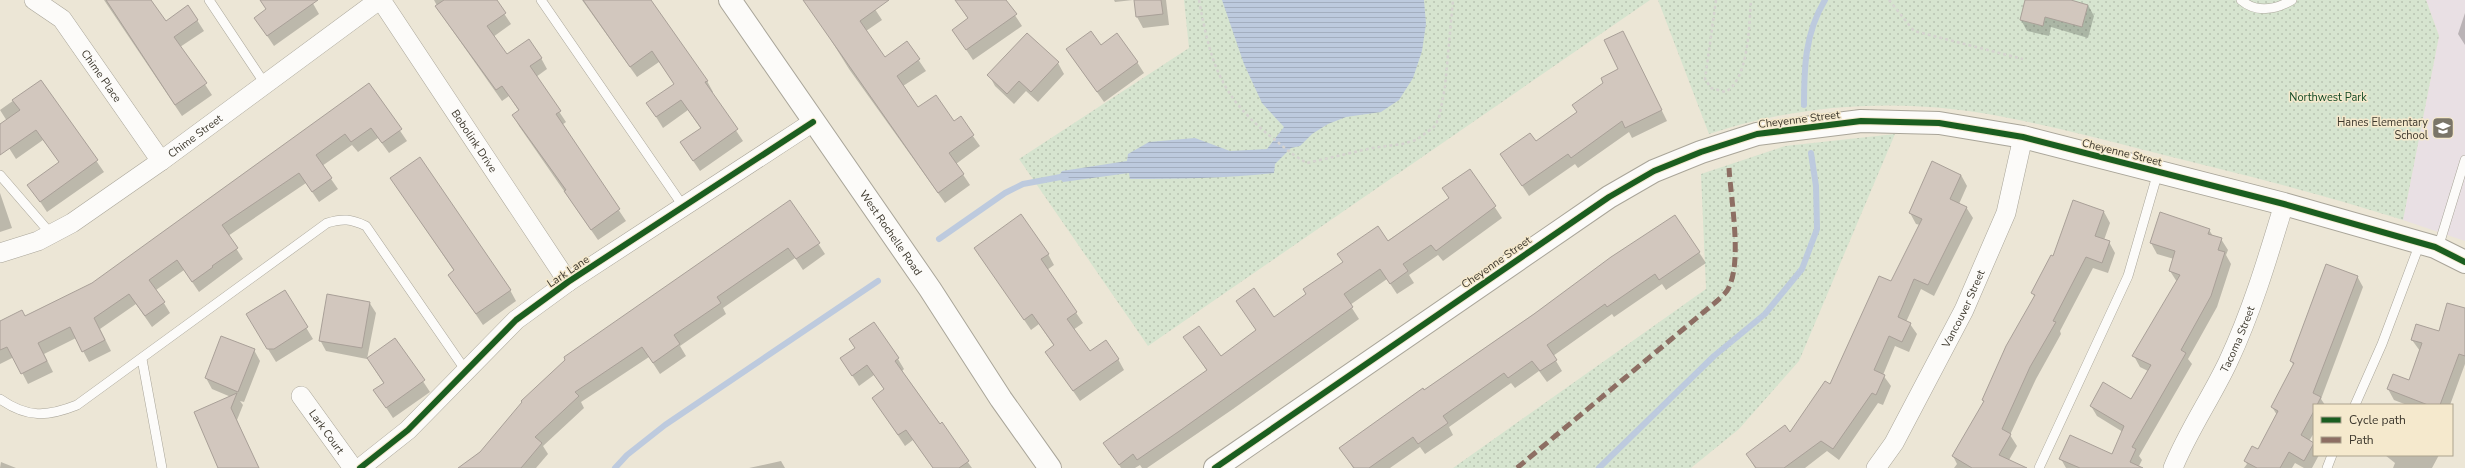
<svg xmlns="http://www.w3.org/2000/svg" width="2465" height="468" viewBox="0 0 2465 468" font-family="'Nunito Sans',sans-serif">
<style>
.education{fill:#e9e0e4}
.park{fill:url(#park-dots)}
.water{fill:url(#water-rules)}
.shadow{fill:#0003}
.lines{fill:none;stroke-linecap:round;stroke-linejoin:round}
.stream{stroke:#bdcade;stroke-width:6}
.building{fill:#d2c7be;stroke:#a9a098}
.lane-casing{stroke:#a9a599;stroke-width:10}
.street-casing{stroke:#a9a599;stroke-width:20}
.secondary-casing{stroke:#a9a599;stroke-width:24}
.path{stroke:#d5d3cf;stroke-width:2.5;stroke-dasharray:3 3;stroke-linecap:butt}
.lane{stroke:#fcfbf9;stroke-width:9}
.street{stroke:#fcfbf9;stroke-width:19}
.secondary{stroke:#fcfbf9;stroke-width:22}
.quiet{stroke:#8d6e63;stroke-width:5;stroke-dasharray:10 5;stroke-linecap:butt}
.cycleway-casing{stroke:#f5e9cd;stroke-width:8}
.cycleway{stroke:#1b5e20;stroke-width:6}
.labels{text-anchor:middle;stroke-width:3;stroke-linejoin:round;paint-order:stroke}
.street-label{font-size:11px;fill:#3d382d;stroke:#f5e9cd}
.park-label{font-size:11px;fill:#114924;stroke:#f5e9cd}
.poi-label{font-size:11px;fill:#3d382d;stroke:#f5e9cd;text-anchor:end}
</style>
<defs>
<pattern id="park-dots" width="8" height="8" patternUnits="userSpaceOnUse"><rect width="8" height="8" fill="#d6e4cf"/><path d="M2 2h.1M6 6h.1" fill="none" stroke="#b9c4b2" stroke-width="1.8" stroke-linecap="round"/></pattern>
<pattern id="water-rules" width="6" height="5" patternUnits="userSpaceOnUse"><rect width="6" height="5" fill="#bdcade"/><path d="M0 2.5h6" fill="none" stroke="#a3aebf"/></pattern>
</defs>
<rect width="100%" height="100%" fill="#ece6d6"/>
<!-- education -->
<path class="education" d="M2426,0H2465V241L2403,220L2439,36Z"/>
<!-- park -->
<path class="park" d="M1184,0H1650L1148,346L1019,159L1189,48Z
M1658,0H2426L2439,36L2403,220C2318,193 2233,172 2148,151C2105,140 2062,129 2019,120C1916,97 1809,101 1709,134Z
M1895,134L1799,361L1739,429L1691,468H1453L1706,289L1701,174L1785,146Z"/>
<!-- water -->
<path class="water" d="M1222,0H1424L1426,24L1422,51L1413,78L1399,100L1381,112L1346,117L1328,124L1312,134L1300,146L1291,148L1275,164L1274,173C1226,178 1179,179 1130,179L1129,173L1063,182L1058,177L1062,171L1127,161L1128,154L1149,142L1195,138L1230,151L1267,149L1284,127L1262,103L1244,64Z"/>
<!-- shadow -->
<path class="shadow" d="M104,0H151L165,22L197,20L204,31L180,47L212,95L182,116Z
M260,0H311L319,14L274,46L255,18L267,10Z
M434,0H495L511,24L493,37L507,56L541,58L547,69L536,77L566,122L562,125L626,221L598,240L519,126L513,115L519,111L509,96L502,101L443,17Z
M582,0H650L707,81L713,92L711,93L743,141L700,171L681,143L701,129L688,110L663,128L648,104L675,85L659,62L637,77Z
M806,0H869L882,20L866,31L885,58L907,43L926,71L903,86L918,108L954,122L960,118L980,146L956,164L970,185L945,203L849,69Z
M956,0H1005L1022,26L973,60L953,30L968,19Z
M1114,0H1133L1115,2Z
M1135,0H1166L1169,25L1143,28L1137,17Z
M2026,0H2067L2088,5L2094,16L2088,38L2051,27L2049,36L2027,31L2021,20Z
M2465,13V45L2458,34Z
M1623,32L1667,121L1632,138L1629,132L1578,168L1575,164L1529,196L1501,154L1535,142L1577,112L1573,106L1605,84L1619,70Z
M1027,34L1058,63L1064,74L1038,102L1026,91L1014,104L995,86L989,75Z
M1101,46L1137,62L1144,73L1104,102L1067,50Z
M41,81L104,172L47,212L29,185L60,163L43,140L16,159L0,134V125L7,121L0,110Z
M369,85L407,141L389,153L378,138L358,152L352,145L322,166L338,189L319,202L306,183L228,236L243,259L199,292L184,270L156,290L170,313L152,327L136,304L100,329L111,351L89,362L76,338L44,354L53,372L28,384L14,357L0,364V322L25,317L92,284Z
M1470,170L1502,218L1443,261L1438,255L1409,275L1414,283L1397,294L1387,279L1350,305L1359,319L1233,409L1147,468H1142L1140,465L1135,468H1121L1105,443L1207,371L1185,337L1220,357L1257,331L1237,301L1274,318L1449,199L1444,189Z
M1961,175L1967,186L1959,204L1966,207L1973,218L1934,296L1921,289L1906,322L1910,324L1917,334L1909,352L1895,346L1883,375L1891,386L1883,405L1878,403L1839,460L1827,451L1805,468H1755L1747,454L1790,433L1830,386L1892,282L1920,225L1916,224L1910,213Z
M391,178L510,290L516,301L483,325L449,275L454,271Z
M0,193L12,228L0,232Z
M790,201L825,254L803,270L795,258L723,308L726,314L680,346L686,356L660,374L649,357L581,402L584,408L543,446L548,454L536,468H460Z
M2104,212L2110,223L2104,240L2109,242L2115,253L2108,273L2093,268L2060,331L2061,334L2036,379L2010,435L2017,446L2009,460L2025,468H1954L1957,464L1953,456L1984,402L1983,400L2035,297L2032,293L2053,257Z
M1675,216L1706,263L1666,290L1662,284L1614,317L1612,314L1553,356L1562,371L1547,382L1539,371L1515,388L1511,383L1449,427L1453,435L1425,454L1420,447L1390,468H1353L1341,448Z
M2209,230L2213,236L2221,239L2228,250L2226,255L2231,264L2217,307L2188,359L2192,364L2139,456L2142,460L2138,468H2066L2061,459L2112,455L2123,432L2097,416L2091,406L2131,400L2148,371L2140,367L2134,356L2177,282L2170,271L2174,259L2157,254L2151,243Z
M975,248L1048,254L1054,265L1047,270L1083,323L1073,330L1089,353L1118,359L1124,370L1080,401L1046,352L1054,346L1039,324L1031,330Z
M2357,276L2363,287L2321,399L2325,405H2314V433L2309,441L2314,445V455H2319L2312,468H2304L2295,463L2292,468H2244L2247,464L2245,461L2258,450L2277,415L2272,407L2294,366L2291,361Z
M284,291L313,339L276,362L253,325Z
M369,302L376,313L367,359L326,351L320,340Z
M2465,310V364L2450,405H2407L2394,400L2388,389L2393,375L2409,382L2420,351L2412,340L2440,332Z
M395,339L430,392L393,418L375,391L384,384L368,359Z
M254,350L260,361L244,402L240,401L243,405L237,420L258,468H218L195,412L231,397L212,389L206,378Z
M841,358L898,359L904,369L902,371L972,468H933L913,440L905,446L873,398L885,390L874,375L859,386Z
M2385,455H2439L2432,468H2393L2395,463Z
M781,461L785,468H749Z
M1,462L16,468H0Z"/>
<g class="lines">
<!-- stream -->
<path class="stream" d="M1804,105C1804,68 1805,33 1825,0
M939,239L1005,193L1023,184L1066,176
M615,468L627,455L665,425L878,281
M1599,468L1714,356L1765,314L1802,269L1817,229L1816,186L1811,153"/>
</g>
<!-- building -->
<path class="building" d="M106,0H151L166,21L188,5L198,20L174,37L207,83L175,105Z
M260,0H318L267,36L254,18L266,9Z
M444,0H497L506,13L487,26L507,54L529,39L542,58L530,66L561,111L556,114L620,209L591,230L564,191L566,190L512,115L519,110L502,86L496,90L435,6Z
M583,0H651L708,81L705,82L738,129L693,161L680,142L701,128L681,100L656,117L646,103L674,84L652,51L630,67Z
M803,0H889L860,21L885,57L907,41L920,59L897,76L918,107L936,95L954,121L961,116L974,135L949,153L964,174L938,193Z
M955,0H1006L1017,14L966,50L952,30L968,18Z
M1134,0H1161L1163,14L1136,17Z
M2025,0H2071L2088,5L2082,27L2045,17L2043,26L2020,20Z
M1091,31L1101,45L1117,33L1138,62L1097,92L1066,49Z
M1623,31L1662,110L1625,128L1622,121L1571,158L1568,154L1522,186L1500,154L1530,133L1536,141L1577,112L1572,105L1603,83L1601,78L1618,69L1604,40Z
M1027,33L1059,62L1031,92L1019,81L1007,94L987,75Z
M41,80L98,160L40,202L27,185L59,162L36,130L0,155V124L20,110L12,100Z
M369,83L402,129L382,143L371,128L351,142L345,134L316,155L332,178L312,192L299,173L222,225L238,248L212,266L213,267L192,282L177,260L149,280L165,302L145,316L129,294L94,318L105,340L82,352L70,327L38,343L47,361L21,374L7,347L0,350V321L22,310L25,316L92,283Z
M420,157L511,290L476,314L448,275L454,270L390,178Z
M1932,161L1961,175L1950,199L1967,207L1928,285L1914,279L1898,317L1911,323L1902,342L1889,336L1874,370L1885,375L1876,395L1872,393L1833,449L1821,441L1784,468H1756L1746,454L1785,425L1790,432L1825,381L1830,384L1879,276L1891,281L1922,219L1909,213Z
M1470,169L1496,206L1436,251L1431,245L1403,264L1408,271L1390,284L1380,269L1344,294L1353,307L1178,432L1137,460L1133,454L1119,465L1103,443L1207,370L1183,337L1199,326L1221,356L1256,330L1236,301L1254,288L1274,317L1306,294L1303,289L1343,262L1337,254L1378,226L1388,241L1449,198L1442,188Z
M790,200L820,243L796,259L788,248L717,297L721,303L674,335L680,344L653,363L642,347L575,392L579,396L535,437L542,443L521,468H458L480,452L522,402L521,401L565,360L564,357Z
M2073,200L2104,211L2095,236L2110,241L2102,263L2086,257L2053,321L2056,322L2030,367L2002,429L2011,434L1999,455L2027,468H1972L1952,456L1984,401L1982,400L2006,346L2035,295L2031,293L2051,255L2053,256Z
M2160,212L2210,229L2208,234L2222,238L2218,250L2225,252L2211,296L2181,350L2186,353L2132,447L2136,449L2130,462L2143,468H2080L2059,459L2070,435L2112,454L2124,426L2090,406L2103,382L2131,399L2151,365L2132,356L2180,275L2169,271L2175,251L2150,243Z
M1021,214L1049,254L1041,259L1077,312L1067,319L1090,351L1106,340L1119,359L1073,391L1045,352L1054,345L1032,314L1024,320L974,248Z
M1675,215L1700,252L1659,280L1655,274L1607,307L1605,304L1547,345L1557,360L1540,371L1532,361L1508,378L1504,373L1443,416L1448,423L1418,444L1413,437L1369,468H1354L1339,448L1423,388L1424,390L1534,314L1611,257Z
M2326,264L2358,276L2313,393L2321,397L2317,405H2314V411L2301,435L2314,443L2304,461L2289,452L2280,468H2257L2244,461L2252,446L2258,449L2278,411L2271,407L2294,363L2290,361Z
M285,290L308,327L274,349H267L246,314Z
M327,294L370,302L362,348L319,341Z
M2447,303L2465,308V356L2459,354L2440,405H2428L2387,389L2393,374L2409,380L2422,343L2411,340L2416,324L2439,331Z
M874,322L899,358L895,361L940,424L942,422L969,461L959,468H933L906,430L898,435L872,398L884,389L867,365L852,376L840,358L855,348L849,339Z
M221,336L255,349L238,392L205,378Z
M395,338L425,380L386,408L373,390L384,383L367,358Z
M237,393L231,408L259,468H218L194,412Z"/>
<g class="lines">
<!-- lane casing -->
<g class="lane-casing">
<path id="lane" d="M209,0L265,84
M541,0L683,206
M2241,0C2256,13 2275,10 2292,0
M0,175L51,234
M2438,248L2465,160
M142,359L162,468
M0,399C27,418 47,417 77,405L327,223C343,218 351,219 366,226L466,371
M2355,405L2382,344L2420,243
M2039,468L2128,276L2158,172
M2327,468L2332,455"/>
</g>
<!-- street casing -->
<g class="street-casing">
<g id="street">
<path id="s1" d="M34,0L62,19L161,161"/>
<path id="s2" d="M381,0L568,282"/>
<path id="s3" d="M0,253L38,241L72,223L161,161L379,0"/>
<path id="s4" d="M301,396L353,468"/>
<path d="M360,468L408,430L516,320L568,282L813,122"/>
<path id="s5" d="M1876,468L1894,443L1964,310L2006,213L2023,137"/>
<path id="s6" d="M2173,468C2188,431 2211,398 2228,362C2252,311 2268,257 2284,204"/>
</g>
</g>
<!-- secondary casing -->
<g class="secondary-casing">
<g id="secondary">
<path id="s7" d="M730,0L930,289L1001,399L1050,468"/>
<path d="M1215,468L1609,197L1654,171L1701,152L1757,134L1861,121L1939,123L2023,137L2284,204L2435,247L2465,262"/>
</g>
</g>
<!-- path -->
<path class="path" d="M1199,0C1211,65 1221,98 1275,140C1285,148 1295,157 1307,163L1372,148L1402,144L1416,140L1434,127L1439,118L1445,87L1453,0
M1716,0L1705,79L1711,88L1725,92C1749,80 1749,25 1751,0
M1889,0L1914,31L2023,59"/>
<!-- lane -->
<use href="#lane" class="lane"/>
<!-- street -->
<use href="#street" class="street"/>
<!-- secondary -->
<use href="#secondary" class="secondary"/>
<!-- quiet -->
<path class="quiet" d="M1517,468L1717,301C1721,297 1727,293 1729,287C1742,260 1731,200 1729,168"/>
<!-- cycleway casing -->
<g class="cycleway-casing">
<path id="cycleway" d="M360,468L408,430L516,320L568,282L813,122
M1215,468L1609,197L1654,171L1701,152L1757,134L1861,121L1939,123L2023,137L2284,204L2435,247L2465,262"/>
</g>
<!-- cycleway -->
<use href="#cycleway" class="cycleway"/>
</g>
<!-- icons -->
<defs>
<g id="school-square" transform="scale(1.15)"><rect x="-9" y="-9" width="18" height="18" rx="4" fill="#7a7568" stroke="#f5e9cd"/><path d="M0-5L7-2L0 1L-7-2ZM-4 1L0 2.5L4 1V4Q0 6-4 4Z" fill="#fff"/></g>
</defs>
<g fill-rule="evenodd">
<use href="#school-square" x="2443" y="128"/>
</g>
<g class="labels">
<!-- street labels -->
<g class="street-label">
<text dy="4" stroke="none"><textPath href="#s1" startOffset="103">Chime Place</textPath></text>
<text transform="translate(1799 119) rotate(-7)" y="4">Cheyenne Street</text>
<text dy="4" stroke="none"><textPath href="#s3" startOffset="229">Chime Street</textPath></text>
<text dy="4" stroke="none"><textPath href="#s2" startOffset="169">Bobolink Drive</textPath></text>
<text transform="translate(2122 152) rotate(14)" y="4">Cheyenne Street</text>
<text dy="4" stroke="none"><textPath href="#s7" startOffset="283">West Rochelle Road</textPath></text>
<text transform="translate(1496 262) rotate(-35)" y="4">Cheyenne Street</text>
<text transform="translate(568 271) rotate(-34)" y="4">Lark Lane</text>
<text dy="4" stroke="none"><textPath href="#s5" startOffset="182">Vancouver Street</textPath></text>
<text dy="4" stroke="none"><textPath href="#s6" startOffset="144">Tacoma Street</textPath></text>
<text dy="4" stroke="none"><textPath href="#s4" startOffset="44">Lark Court</textPath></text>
</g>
<!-- park labels -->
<g class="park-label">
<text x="2328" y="101">Northwest Park</text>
</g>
<!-- poi labels -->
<g class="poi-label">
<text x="2428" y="126">Hanes Elementary<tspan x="2428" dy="13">School</tspan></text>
</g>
</g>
<!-- legend -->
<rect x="2313" y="404" width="140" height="52" fill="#f5e9cd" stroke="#aba28d"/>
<rect x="2321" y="417" width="20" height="6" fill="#1b5e20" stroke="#aba28d"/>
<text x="2349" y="424" font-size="12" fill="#3d382d">Cycle path</text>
<rect x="2321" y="437" width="20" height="6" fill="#8d6e63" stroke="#aba28d"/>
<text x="2349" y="444" font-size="12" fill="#3d382d">Path</text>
</svg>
